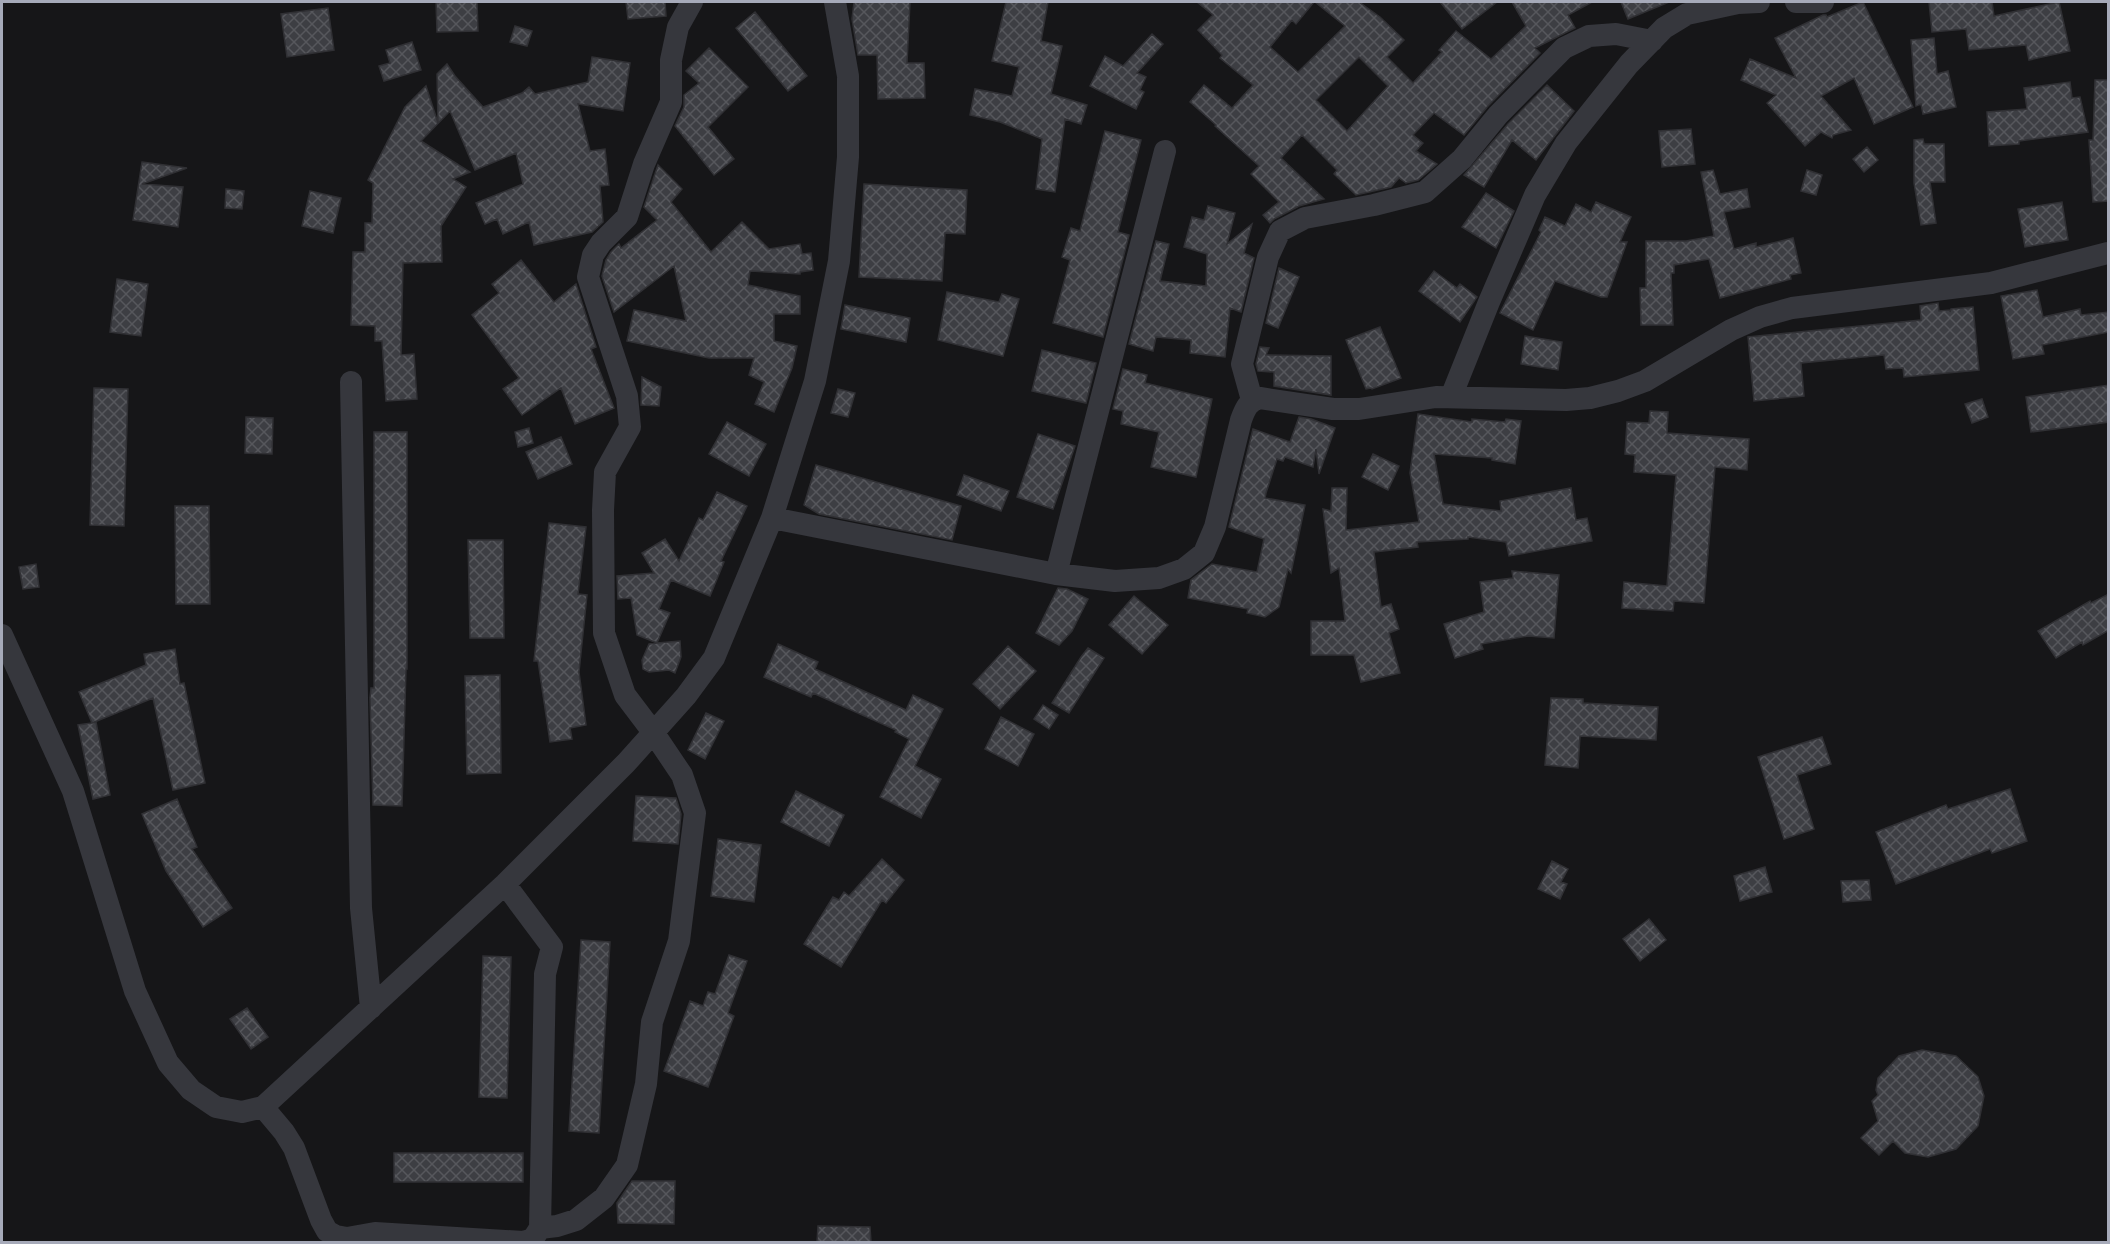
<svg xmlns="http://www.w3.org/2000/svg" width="2110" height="1244" viewBox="0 0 2110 1244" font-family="Overpass,sans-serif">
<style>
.building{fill:url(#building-cross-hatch);stroke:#303034;stroke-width:1.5;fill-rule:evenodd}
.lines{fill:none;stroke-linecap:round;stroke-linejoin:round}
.minor{stroke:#36373d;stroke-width:22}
</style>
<defs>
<pattern id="building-cross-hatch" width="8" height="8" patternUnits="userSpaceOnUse" patternTransform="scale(1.5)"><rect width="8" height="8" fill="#3d3e43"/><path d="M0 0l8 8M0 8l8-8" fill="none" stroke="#56575c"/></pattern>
</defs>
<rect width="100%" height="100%" fill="#161618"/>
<!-- building -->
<path class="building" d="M436,2H477L478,31L437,32Z
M626,2H665L666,16L628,19Z
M854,2H910L907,63H924L925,98L878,99L877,55H858L852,19Z
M1006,2H1048L1041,41L1062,46L1051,94L1087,105L1081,124L1065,119L1055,192L1036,189L1042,139L1000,122L970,115L975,89L1012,96L1019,67L992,61Z
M1197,2H1314L1296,24L1292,20L1270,47L1298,72L1345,26L1315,2H1359L1380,17L1404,40L1387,57L1413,83L1442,52L1439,50L1456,31L1491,59L1526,26L1512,2H1592L1568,15L1575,28L1535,48L1540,53L1488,106L1464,135L1434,113L1413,135L1423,143L1416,151L1437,164L1418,180L1406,183L1399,178L1391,187L1356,195L1334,174L1337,170L1302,135L1281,158L1324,199L1299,206L1274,219L1270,223L1263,215L1279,202L1251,174L1259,166L1215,126L1216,125L1190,102L1204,85L1232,108L1253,85L1220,58L1222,55L1198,30L1213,15ZM1359,57L1388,86L1347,131L1316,100Z
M1440,2H1497L1462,29Z
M1621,2H1669L1628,19Z
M1863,2L1913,107L1874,124L1854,78L1821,96L1851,130L1833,135L1832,138L1821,132L1805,146L1767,103L1776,95L1741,80L1750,59L1796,78L1775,38L1823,15H1826L1827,17Z
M1929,2H1992L1994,16L2059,2L2070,51L2029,60L2026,45L1969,50L1966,29L1932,32Z
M328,8L334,50L287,57L281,14Z
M755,12L807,76L788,91L736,28Z
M515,26L532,31L527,46L510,42Z
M1152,34L1163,44L1137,73L1146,77L1140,90L1144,92L1136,109L1090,86L1105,56L1123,66Z
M1934,38L1937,74L1948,71L1956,107L1923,114L1921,104L1916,106L1911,40Z
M412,42L421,70L384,81L379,66L390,63L386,50Z
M709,48L748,87L708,127L734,159L714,175L675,126L684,107V95L699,83L686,71Z
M592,57L630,63L623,111L578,104L590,151L605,149L609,185L600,186L603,222L592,232L534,245L529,222L503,234L497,219L485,224L476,203L523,184L516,153L475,170L450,111L421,141L470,172L453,179L466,187L441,226L442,262L403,263L401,355L414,354L417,399L386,401L382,341H375V326L351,325L353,252H365V223H372L373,183L368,180L405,107L426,86L438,123L437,74L447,64L455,76L483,107L522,93L529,87L535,94L588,82Z
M2095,80H2109V201L2093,202L2089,140H2093Z
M2070,82L2072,98L2080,97L2088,132L2019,141V144L1989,146L1987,112L2027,109L2024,88Z
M1547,85L1574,111L1536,160L1512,140L1484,187L1464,175L1508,124Z
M1691,129L1695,164L1662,167L1659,131Z
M1105,131L1141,140L1118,232L1129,235L1103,337L1053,323L1070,260L1062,257L1071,228L1080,231Z
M1923,139L1924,144H1944L1945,182H1930L1936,223L1921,225L1914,183V140Z
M1867,147L1878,160L1864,172L1853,159Z
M142,162L187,168L142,184L183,187L178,227L133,220Z
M658,165L682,189L671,202L711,252L742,222L769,249L800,244L802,254L811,253L813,270L800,272V274L750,271L748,285L800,296V314H774V341L797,346L792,368L774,412L755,404L764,382L749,375L754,358H709L627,341L634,310L686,321L674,266L614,312L602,276L606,260L611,252L619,244L621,248L657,220L644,207Z
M1713,170L1720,194L1747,189L1750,207L1724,212L1734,249L1756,243V247L1793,238L1801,273L1790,275L1791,279L1720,298L1709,259L1674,265V273H1671L1673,325H1641L1640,288H1646V241H1686L1714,236L1701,172Z
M1807,170L1822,175L1816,195L1801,191Z
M864,184L967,190L965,234L945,233L942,281L859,277Z
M226,189L244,191L242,209L225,208Z
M310,191L341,198L333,233L302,226Z
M1486,193L1514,211L1496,248L1462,227Z
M1596,202L1631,217L1620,242H1627L1607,297H1601L1555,281L1533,330L1500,313L1541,232L1539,230L1545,217L1565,226L1576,204L1591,212Z
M2062,202L2068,240L2025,247L2018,209Z
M1208,206L1235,213L1227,244L1252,224L1244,253L1254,258L1241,312L1230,308L1225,357L1190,353L1191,340L1156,337L1153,351L1129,344L1156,241L1169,244L1160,281L1206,286L1207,254L1184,247L1192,217L1204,220Z
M521,260L554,302L576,284L596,347L591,349L614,408L575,424L561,388L522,415L503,389L519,378L472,315L499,293L492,284Z
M1279,268L1299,277L1278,328L1266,323Z
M1434,271L1457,288L1460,284L1477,297L1460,322L1419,291Z
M117,279L148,284L141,336L110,332Z
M2037,290L2043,317L2080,309L2081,315L2109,312V332L2042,345L2044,354L2013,359L2001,296Z
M947,292L999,302L1002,294L1019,299L1003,356L938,340Z
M1938,303L1939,311L1950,310V312L1951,309L1973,307L1979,370L1904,377L1903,368L1886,369L1884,355L1801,363L1804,396L1754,401L1748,337L1921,320L1920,306Z
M845,305L910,318L906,342L841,329Z
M1380,327L1401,378L1372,389L1371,388L1366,389L1346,340Z
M1525,336L1562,342L1558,370L1521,364Z
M1260,347L1269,348L1266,355L1331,356V395L1274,386V372L1258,371L1256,364Z
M1042,350L1096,363L1086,403L1032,391Z
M1123,369L1147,375L1145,383L1212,399L1196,477L1151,467L1159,432L1121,424L1123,411L1113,409Z
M642,377L661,387L659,406L641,405Z
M2109,385V422L2031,432L2026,397Z
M94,388L128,389L124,526L90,525Z
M838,389L855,393L848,417L831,413Z
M1982,399L1988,417L1972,423L1965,404Z
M1650,411L1668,412L1667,433L1749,439L1747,470L1715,467L1704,603L1674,601L1673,611L1622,608L1624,582L1667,586L1676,475L1634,472L1635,455L1625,454L1627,422L1649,423Z
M1418,414L1472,422V419L1505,422L1506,419L1521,421L1515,464L1492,460V458L1434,454L1443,504L1501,511L1500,501L1571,488L1576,520L1587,518L1592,541L1509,556L1506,542L1468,537V539L1417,542L1418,547L1374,552L1381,607L1391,604L1399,629L1389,633L1400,673L1361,682L1354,655H1311V621H1335L1336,623V621H1345L1339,568L1331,573L1323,509L1331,511L1332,488H1347L1346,530L1419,522L1410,473Z
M246,417L273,418L272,454L245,453Z
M1299,417L1311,419L1335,428L1319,474L1316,449L1313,467L1285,457L1283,461L1277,459L1266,493L1265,498L1305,505L1291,573L1288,569L1279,607L1265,617L1247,613L1248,609L1188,598L1191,580L1212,564L1257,572L1264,539L1229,527L1253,429L1290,442Z
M727,422L766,444L749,476L709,454Z
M529,428L533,443L518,447L515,432Z
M374,432H407V669H406L402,806L373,805L370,698L371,688H374Z
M1038,434L1075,446L1053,509L1017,497Z
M561,437L572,464L538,479L526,452Z
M1373,454L1399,466L1388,490L1362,477Z
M816,465L961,506L952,540L819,514L804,505Z
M964,475L1009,491L1001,511L957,495Z
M717,492L747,506L721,561L724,562L710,596L671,580L659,609L670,613L657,643L680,641L681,657L675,673L669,670L649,672L643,669L642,660L649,644L657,643L637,635L631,598L618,599L617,576L654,573L642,553L665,539L679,561L699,518L703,520Z
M175,506H209L210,604H176Z
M549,523L586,527L578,594L587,595L579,672L586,725L570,728L572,739L550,742L538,661H534Z
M468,540H503L504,638H470Z
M36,564L39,587L23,589L19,567Z
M1512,571L1559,575L1554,638L1528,636L1481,644L1483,649L1455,658L1444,624L1484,612L1480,582L1513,578Z
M1058,588L1067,589L1088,599L1072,631L1059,645L1036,633Z
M2109,594V630L2083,645L2082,642L2056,658L2038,631L2090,601L2091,603Z
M1134,596L1168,625L1142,654L1109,625Z
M778,644L818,662L815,669L906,710L913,695L943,709L915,766L941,779L921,818L880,797L909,739L895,732L896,730L813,693L811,697L764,677Z
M1008,646L1036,671L1000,709L973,684Z
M1088,648L1104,658L1069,713L1052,703L1081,657Z
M175,649L180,684L184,683L205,783L173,790L153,698L92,723L96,722L110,795L93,799L78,725L92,723L79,692L146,665L144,654Z
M500,675L501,773L467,774L465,676Z
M1551,698L1583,699V703L1658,707L1656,740L1580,736L1578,768L1545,765Z
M1043,705L1058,715L1049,729L1034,719Z
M706,713L724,721L705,759L688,750Z
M1001,717L1034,734L1018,766L985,749Z
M1822,737L1831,764L1797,775L1814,829L1784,839L1758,757Z
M2010,789L2027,841L1992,853L1990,849L1896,884L1876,832L1946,805L1948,809Z
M796,791L844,815L829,846L781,822Z
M636,796L676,798L681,814L678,844L633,841Z
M177,799L197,847L192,849L232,908L203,927L166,871L142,814Z
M718,839L761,845L754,902L711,896Z
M882,859L904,880L886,903L882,900L841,967L804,944L833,897L839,900L844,892L849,896Z
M1552,861L1568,869L1561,882L1567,884L1560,899L1538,889Z
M1765,867L1772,892L1740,901L1734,876Z
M1869,880L1871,900L1843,902L1841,881Z
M1649,919L1666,940L1640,961L1623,939Z
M581,940L610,942L599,1133L569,1131Z
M729,955L747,961L728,1013L734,1016L708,1087L664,1071L690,1001L703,1006L708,992L715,994Z
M483,956L511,957L507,1098L479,1097Z
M247,1008L268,1037L251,1049L230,1019Z
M1922,1050L1956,1056L1978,1077L1984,1096L1978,1126L1956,1149L1928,1157L1905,1153L1893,1141L1879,1155L1861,1138L1878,1121L1872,1101L1878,1095L1876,1090L1878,1078L1899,1056Z
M394,1153H523V1182H394Z
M632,1181H675L674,1224L618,1223L617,1203Z
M818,1226L870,1227L871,1242H817Z"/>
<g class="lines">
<!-- minor -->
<path class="minor" d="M1796,2H1823
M351,382L361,908L371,1008
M1451,397L1489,302L1535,195L1566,143L1629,64L1664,28L1687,14L1738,3L1759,2
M1252,400L1242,364L1268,257L1280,231L1305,218L1374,205L1425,192L1462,159L1498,115L1564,48L1589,36L1616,34L1652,41
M772,518L1056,574L1115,581L1159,578L1184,569L1204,553L1215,527L1241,420C1245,409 1248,401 1260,398L1333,409H1359L1436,397L1566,400L1590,398L1618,391L1645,381L1731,330L1760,317L1792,308L1991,283L2108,253
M1056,574L1165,151
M2,635L73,791L135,991L168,1063L191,1090L216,1107L242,1112L263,1107L505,884L626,763L686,696L714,658L772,518L815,381L839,261L848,157V76L835,2
M263,1107L284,1132L294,1148L321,1220L327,1231L336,1236L347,1238L375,1233L523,1242L533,1239L540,1228L545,974L552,947L505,884
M540,1228L557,1226L576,1220L604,1198L627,1165L646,1084L652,1022L679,941L695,813L682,775L653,732L625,695L604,633L603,510L605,472L630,427L627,396L588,277L593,255L601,243L627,217L644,164L671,102V60L678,27L692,2"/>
</g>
<!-- border -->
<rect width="2110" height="1244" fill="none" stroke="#a6aab9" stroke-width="6"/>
</svg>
